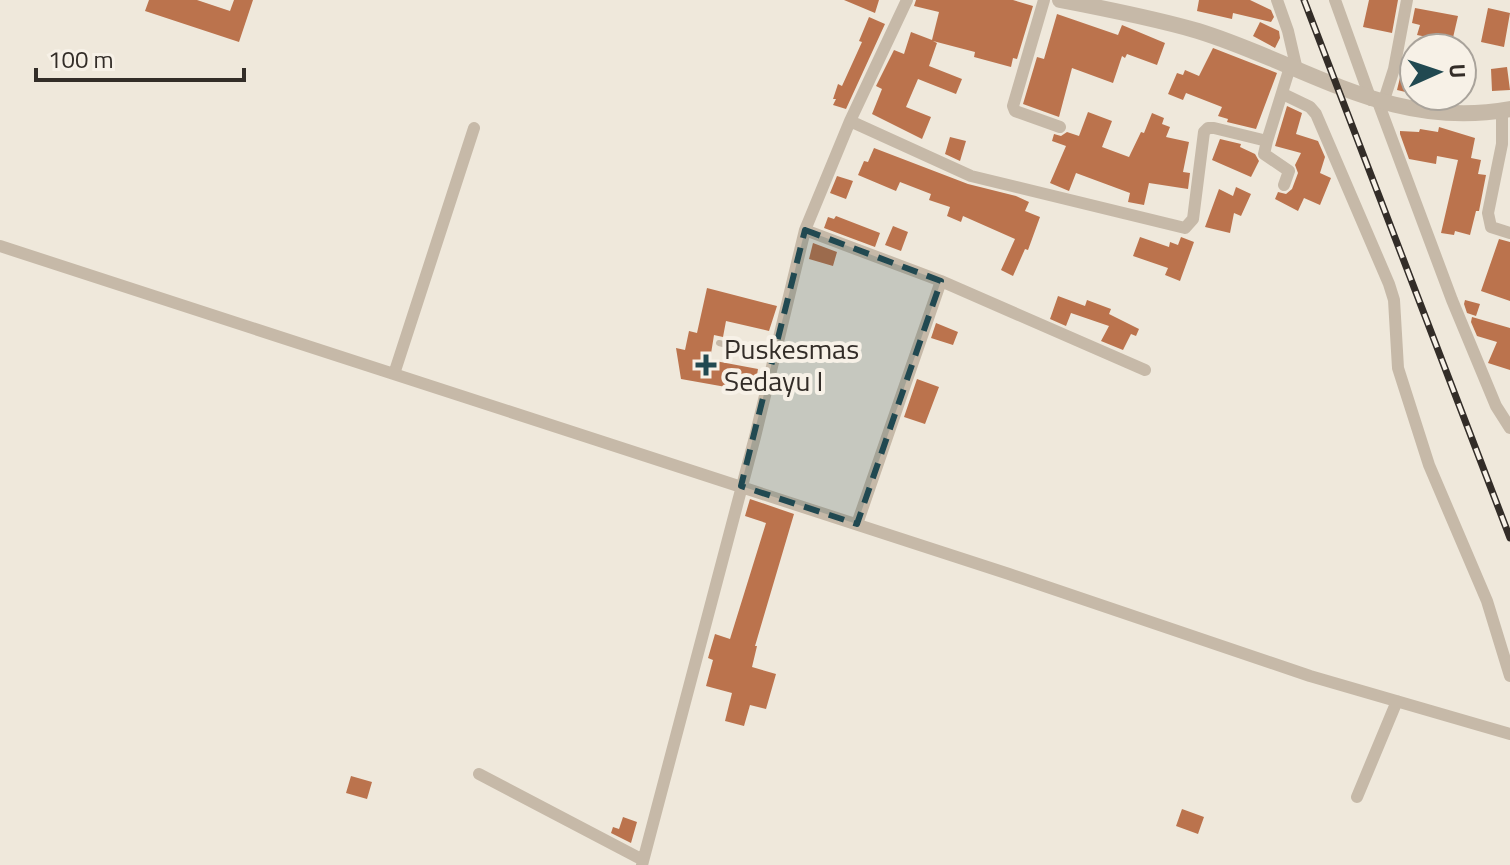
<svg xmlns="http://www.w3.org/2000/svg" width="1510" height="865" viewBox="0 0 1510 865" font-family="'Titillium Web',sans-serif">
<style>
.building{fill:#bb734d}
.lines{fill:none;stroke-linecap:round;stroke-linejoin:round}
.service{stroke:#c6b9a8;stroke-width:6}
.minor{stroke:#c6b9a8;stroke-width:12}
.tertiary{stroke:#c6b9a8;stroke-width:16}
.rail-casing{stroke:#332d28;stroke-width:7}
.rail{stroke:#f7f1e7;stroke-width:4;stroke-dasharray:12;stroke-linecap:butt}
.marked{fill:#214951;fill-opacity:0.2;stroke:#214951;stroke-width:6;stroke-dasharray:16 10;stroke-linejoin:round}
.poi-dot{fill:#214951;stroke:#f7f1e7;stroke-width:3}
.labels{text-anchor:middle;stroke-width:8;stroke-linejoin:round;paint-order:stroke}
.poi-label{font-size:28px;fill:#332d28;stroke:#f7f1e7;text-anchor:start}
</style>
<rect width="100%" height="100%" fill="#efe8db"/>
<!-- building -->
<path class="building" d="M149,0H197L230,11L234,0H253L239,42L145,11Z
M844,0H879L875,13Z
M916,0H1013L1033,6L1017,59L1013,58L1011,67L974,57L975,52L933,41L937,43L929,66L962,79L956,94L918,79L906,107L931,117L922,139L872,114L882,89L876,86L894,50L904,54L911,32L932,40L939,12L914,6Z
M1199,0H1250L1271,10L1274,17L1271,22L1233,13L1232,19L1197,11Z
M1369,0H1398L1392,33L1363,27Z
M1415,8L1458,16L1452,42L1417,35L1420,25L1412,23Z
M1488,8L1510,13L1504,47L1481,42Z
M1057,14L1118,35L1122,25L1165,43L1157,65L1127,54L1125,58L1122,56L1113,83L1072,68L1059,117L1023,104L1037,57L1044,59Z
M869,17L885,24L846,109L833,105L836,99H833L838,84L842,86L862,42L859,41Z
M1260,22L1279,31L1280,38L1275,48L1253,36Z
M1213,48L1277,73L1256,129L1227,122L1228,119L1218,116L1222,107L1186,93L1183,100L1168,94L1177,73L1183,75L1185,70L1199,76Z
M1405,57L1414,59V94L1397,90Z
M1507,67L1510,90L1492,91L1491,69Z
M1287,106L1302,113L1296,134L1318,141L1325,157L1320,173L1331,178L1320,205L1304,198L1298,211L1275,199L1278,192L1286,194L1292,189L1298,173L1295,165L1301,153L1275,146Z
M1088,112L1112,121L1102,147L1129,157L1141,132L1144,133L1152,113L1164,118L1162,124L1170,127L1166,137L1189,142L1183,172L1190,173L1188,189L1149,183L1144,205L1128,202L1130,193L1076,173L1069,191L1050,183L1066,146L1052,141L1054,134L1061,136L1067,132L1079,136Z
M1439,127L1475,138L1471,158L1481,160L1478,174L1486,175L1479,211H1476L1470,235L1455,231L1454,235L1441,233L1458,160L1437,156L1436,164L1409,159L1400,134V131L1419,132L1420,129L1438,132Z
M950,137L966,141L960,161L945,154Z
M1220,139L1241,144L1240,147L1255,154L1259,161L1251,177L1212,160Z
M874,148L968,184L1016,196L1029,202L1025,211L1040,217L1028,250L1025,249L1013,276L1001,270L1015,239L963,216L961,222L947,216L950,207L929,200L931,194L900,182L896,191L858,175L864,161L868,162Z
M837,176L853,181L846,199L830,193Z
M1236,187L1251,194L1241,216L1234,213L1230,233L1205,227L1219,189L1233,196Z
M836,216L880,233L875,247L824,228L828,217L834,219Z
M893,226L908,232L901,251L885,245Z
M1140,237L1169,247L1170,242L1178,245L1181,237L1194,242L1180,281L1165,275L1168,268L1133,256Z
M1499,239L1510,242V301L1481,291Z
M813,243L837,252L833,266L809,259Z
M707,288L777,306L769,331L726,321L723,337L714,335L710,360L758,369L754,392L681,379L676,348L685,350L689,331L697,333Z
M1058,296L1085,306L1087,300L1111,309L1109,314L1139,329L1136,336L1131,334L1123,350L1101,341L1109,326L1071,313L1066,326L1050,319Z
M1465,300L1480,304L1476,316L1467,313L1464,304Z
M1472,317L1510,328V370L1488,363L1497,342L1477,336L1471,322Z
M936,323L958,332L953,345L931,338Z
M917,379L939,387L925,424L904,417Z
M750,499L794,514L755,646H757L752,667L776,674L766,709L750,705L744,726L725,721L732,693L706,686L713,660L708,658L715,634L730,639L766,523L745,516Z
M351,776L372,782L367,799L346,793Z
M1182,809L1204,817L1198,834L1176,826Z
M623,817L637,822L631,843L611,833L613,827L619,829Z"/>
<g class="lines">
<!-- service -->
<path class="service" d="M719,343L774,357"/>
<!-- minor -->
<path class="minor" d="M1044,0L1013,106L1015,111L1060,127
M1277,0L1288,31L1297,70
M1335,0L1371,100
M1283,94L1310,107L1316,114L1389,284L1394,300L1398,368L1429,465L1487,601L1510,676
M1378,102L1452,300L1496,406L1510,428
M1383,103L1394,69L1407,0
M1502,110V144L1488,213L1491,227L1510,233
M850,121L971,176L1185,228L1193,219L1204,132L1208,128H1214L1267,141L1290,67
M1267,141L1264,154L1289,171L1284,185
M805,230L941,281L1145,370
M0,246L1009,574L1310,676L1510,734
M394,374L474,128
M857,524L941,281
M479,774L643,860
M1357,797L1397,701
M642,865L755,437L805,230L850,121L907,0"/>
<!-- tertiary -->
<path class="tertiary" d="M1060,0C1107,9 1153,18 1198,31C1305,64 1391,131 1510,109"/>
<!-- rail casing -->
<g class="rail-casing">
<path id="rail" d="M1304,0L1510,538"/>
</g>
<!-- rail -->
<use href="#rail" class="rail"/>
</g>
<!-- marked area -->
<path class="marked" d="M805,230L941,281L857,524L741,486Z"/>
<!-- markers -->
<path class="poi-dot" d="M702 353h8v8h8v8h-8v8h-8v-8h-8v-8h8z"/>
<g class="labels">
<!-- poi labels -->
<g class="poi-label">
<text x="724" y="359">Puskesmas<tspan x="724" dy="32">Sedayu I</tspan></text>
</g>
</g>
<!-- north arrow -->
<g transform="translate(1438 72) rotate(87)"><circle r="38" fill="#f7f1e7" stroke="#a9a39b" stroke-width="2"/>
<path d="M0-6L14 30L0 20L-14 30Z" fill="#214951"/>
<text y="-12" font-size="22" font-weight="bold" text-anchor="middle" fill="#332d28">U</text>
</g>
<!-- scale -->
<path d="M36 68v12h208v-12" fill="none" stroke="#332d28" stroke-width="4"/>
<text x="48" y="68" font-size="24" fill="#332d28" stroke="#f7f1e7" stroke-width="6" paint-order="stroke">100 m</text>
</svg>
